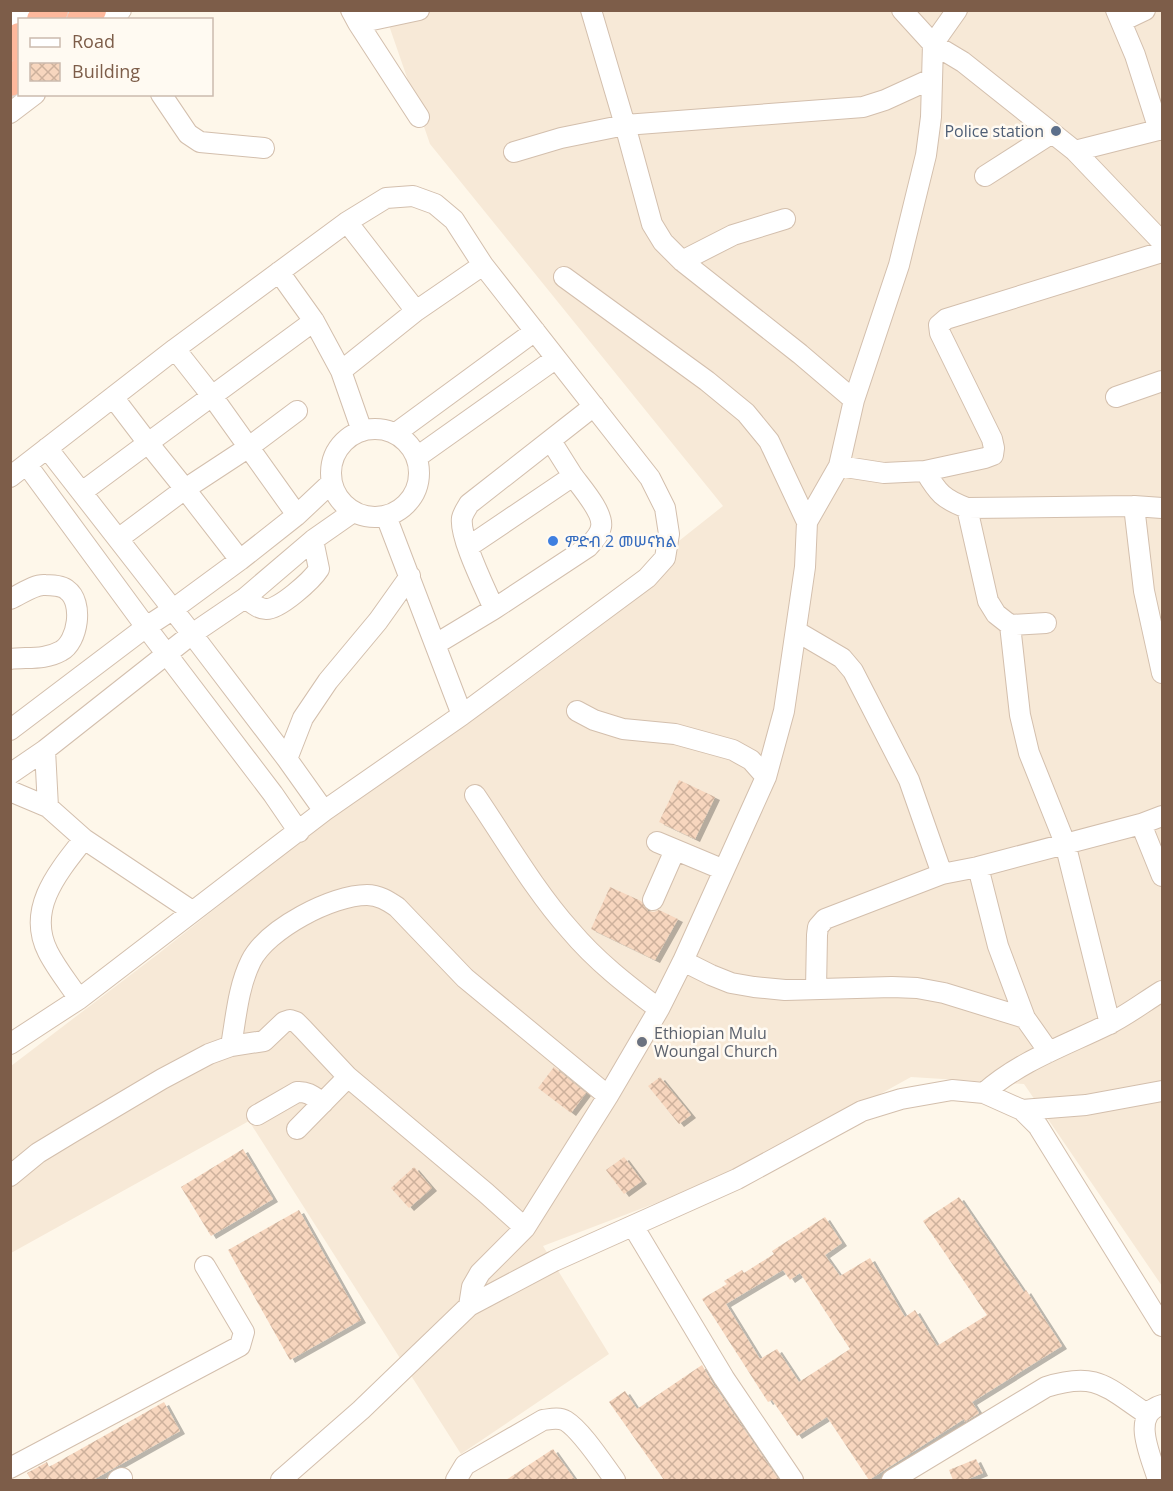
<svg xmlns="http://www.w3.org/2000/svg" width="1173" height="1491" viewBox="0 0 1173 1491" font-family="'Open Sans','Noto Sans Ethiopic',sans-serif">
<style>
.residential{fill:#f7e9d7}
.building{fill:url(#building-cross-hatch);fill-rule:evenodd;filter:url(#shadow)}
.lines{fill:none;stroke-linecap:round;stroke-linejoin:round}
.minor-casing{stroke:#d3bfad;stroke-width:22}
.highway-casing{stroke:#ddd5d0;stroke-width:33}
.minor{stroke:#fff;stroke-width:20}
.highway{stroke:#feb89c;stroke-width:30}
.service-dot{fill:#5c6f8a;stroke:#fffaf2;stroke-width:2}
.shop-dot{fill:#3f7fe0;stroke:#fffaf2;stroke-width:2}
.worship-dot{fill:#6b7280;stroke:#fffaf2;stroke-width:2}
.labels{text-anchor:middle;stroke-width:5;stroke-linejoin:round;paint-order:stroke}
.service-label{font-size:16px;fill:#4e5e75;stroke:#fffaf2;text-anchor:end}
.shop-label{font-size:16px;fill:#366cbe;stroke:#fffaf2;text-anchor:start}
.worship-label{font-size:16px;fill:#5b616d;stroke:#fffaf2;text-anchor:start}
</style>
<defs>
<pattern id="building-cross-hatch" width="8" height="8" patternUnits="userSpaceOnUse" patternTransform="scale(1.5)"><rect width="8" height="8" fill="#f7d6be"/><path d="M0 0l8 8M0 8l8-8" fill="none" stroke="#cdb19c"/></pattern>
<filter id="shadow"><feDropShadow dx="5" dy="3" stdDeviation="0" flood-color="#0004"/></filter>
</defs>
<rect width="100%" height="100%" fill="#fef7ea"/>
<!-- residential -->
<path class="residential" d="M384,11H1162V1286L1024,1084L911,1077L743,1170L543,1246L609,1354L461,1454L249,1121L11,1253V1066L158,954L723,506L430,144Z"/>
<!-- building -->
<path class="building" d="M679,780L715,797L695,839L659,822Z
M610,887L641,901L648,911L654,912L659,910L678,919L655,960L591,929Z
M554,1067L586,1093L571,1113L538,1088Z
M660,1077L691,1115L679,1124L648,1086Z
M243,1149L273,1199L211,1236L181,1187Z
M624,1157L642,1181L624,1194L606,1170Z
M414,1167L432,1188L409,1208L391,1188Z
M959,1197L1024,1292L1026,1290L1062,1346L972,1402L979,1413L965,1422L964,1419L869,1480L827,1417L797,1436L772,1400L768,1402L702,1299L727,1284L724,1281L742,1270L744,1273L774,1254L772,1251L825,1217L842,1243L825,1255L840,1276L870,1258L905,1317L915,1310L937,1346L987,1315L923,1221ZM783,1270L790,1280L800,1273L850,1349L799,1382L777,1349L760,1359L726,1304Z
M299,1210L361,1320L290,1360L228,1250Z
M702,1365L714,1385L779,1480H664L609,1402L625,1391L637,1409Z
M164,1402L180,1431L93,1480H31L27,1473L47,1462L49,1467Z
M553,1449L575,1480H506Z
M976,1459L983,1473L966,1480H953L949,1470Z"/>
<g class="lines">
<!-- minor casing -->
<g class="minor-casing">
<path id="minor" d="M351,10L358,23L419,10
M591,10L625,125L652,224L663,242L682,261L800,354L854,400
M902,10L933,44L963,62L1075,151L1162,242
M1116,10L1135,55L1159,130
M112,20L121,10
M10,21L23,10
M1122,21L1145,10
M358,23L419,117
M161,94L188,134L200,142L264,148
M10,113L35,94
M1075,151L1162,129
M514,152L561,138L625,125L863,107L885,100L931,79
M985,176L1052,133
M682,261L733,235L785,219
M279,272L314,321
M564,277L707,381L746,413L769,441L807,522
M416,311L483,265
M175,349L212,396L297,515
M341,371L416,311L347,222
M113,397L148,443L314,321L341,371L362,431
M1116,397L1162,381
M331 473a44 44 0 1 1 88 0a44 44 0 1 1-88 0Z
M396,433L535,331
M47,448L192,634L287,759L324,811
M417,457L555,359
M27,465L146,627L273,794L299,832
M839,466L884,473L925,471C938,493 943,499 967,508L1134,506L1162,508
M925,471L985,458L993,455L994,448L992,439L940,333L939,325L946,319L1162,252
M10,477L175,349L347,222L386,198L413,196L435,204L454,220L483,265L650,478L665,508L669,534L665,558L647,578L462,715L324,811L79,999L10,1044
M82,492L148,443L185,489L249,447L297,411
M1134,506L1144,591L1162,673
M967,508L988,601L996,614L1010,625L1020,715L1029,753L1065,843L1110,1024
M386,516L462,715
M118,539L185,489L240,560
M468,547L573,476L551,441
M245,598C251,602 258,609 266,609C279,610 312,580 319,569L313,540
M10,599C20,595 34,584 45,585C51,585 63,586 67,590C84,602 78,642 61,651C45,660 28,657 10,659
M494,609L588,547C593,541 600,535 601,527C604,513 581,487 573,476
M1010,625L1046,623
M796,631L842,658L853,671L909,780L942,874
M436,644L494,609C486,590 459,537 462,518C463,513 467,508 469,504L594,406
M577,711L594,720L623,729L675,734L733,750L751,760L766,777
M10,730L146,627L172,610L240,560L297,515L331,483
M45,750L48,807
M287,759L303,718L328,681L378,621L410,576
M10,774L45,750L192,634L245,598L313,540L353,512
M10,791L48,807L84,839C58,872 26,909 48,952C56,968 69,984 79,999
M475,795C505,839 535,891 570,930C596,961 627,985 659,1009
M1141,824L1162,816
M84,839L192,911
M657,842L724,870
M978,867L1141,824L1162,876
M653,900L675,850
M683,961L711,975L731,983L754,987L785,990L892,987L917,988L944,993L1025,1018L1049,1052
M816,989L817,935L818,927L825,919L942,874L978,867L998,946L1025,1018
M231,1046C236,1018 238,987 251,961C267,929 332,895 367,895C379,895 388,901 397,907L465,978L608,1096
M984,1093C1020,1061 1064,1046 1107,1025C1126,1016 1144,1002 1162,991
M1022,1110L1086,1105L1162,1091
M257,1115L297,1092C308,1091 314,1097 323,1103
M297,1129L348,1077
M10,1176L38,1153L71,1133L162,1079L209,1054L231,1046L264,1041L284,1022L290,1020L296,1022L303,1029L348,1077L486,1193L525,1228
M633,1226L724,1378L793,1480
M469,1306L472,1287L480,1273L525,1228L608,1096L659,1009L683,961L766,777L784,711L805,567L807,522L839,466L854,400L899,265L926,155L931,117L933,44L957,10
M10,1468L240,1346L244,1332L205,1266
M118,1480L122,1478
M281,1480L361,1410L469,1306L554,1261L737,1179L862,1111L901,1099L952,1090L984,1093L1022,1110L1038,1126L1162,1326
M456,1480L465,1465L543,1420C551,1419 559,1417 566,1421C582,1431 603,1464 615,1480
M892,1480L1046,1387C1097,1371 1106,1387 1147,1414
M1158,1480C1152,1458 1129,1414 1162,1405"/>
</g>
<!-- highway casing -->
<g class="highway-casing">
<path id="highway" d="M42,20L53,10
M82,20L91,10
M10,46L20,38
M10,81L20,74"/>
</g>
<!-- minor -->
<use href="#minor" class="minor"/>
<!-- highway -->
<use href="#highway" class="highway"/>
</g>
<!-- markers -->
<circle class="service-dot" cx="1056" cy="131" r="6"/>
<circle class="shop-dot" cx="553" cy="541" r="6"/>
<circle class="worship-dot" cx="642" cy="1042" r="6"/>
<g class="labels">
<!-- service labels -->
<g class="service-label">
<text x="1044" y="137">Police station</text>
</g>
<!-- shop labels -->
<g class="shop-label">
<text x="565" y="547">ምድብ 2 መሠናክል</text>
</g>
<!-- worship labels -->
<g class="worship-label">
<text x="654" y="1039">Ethiopian Mulu<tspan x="654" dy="18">Woungal Church</tspan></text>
</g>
</g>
<!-- border -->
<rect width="1173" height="1491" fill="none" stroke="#7d5d49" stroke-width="24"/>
<!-- legend -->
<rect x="18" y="18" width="195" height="78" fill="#fffaf2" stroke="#cbbbae" stroke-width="1.5"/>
<rect x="30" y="38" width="30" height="9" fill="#ffffff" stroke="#cbbbae" stroke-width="1.5"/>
<text x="72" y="48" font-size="18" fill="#7d5d49">Road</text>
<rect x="30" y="63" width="30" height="18" fill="url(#building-cross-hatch)" stroke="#cbbbae" stroke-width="1.5"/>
<text x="72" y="78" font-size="18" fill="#7d5d49">Building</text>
</svg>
